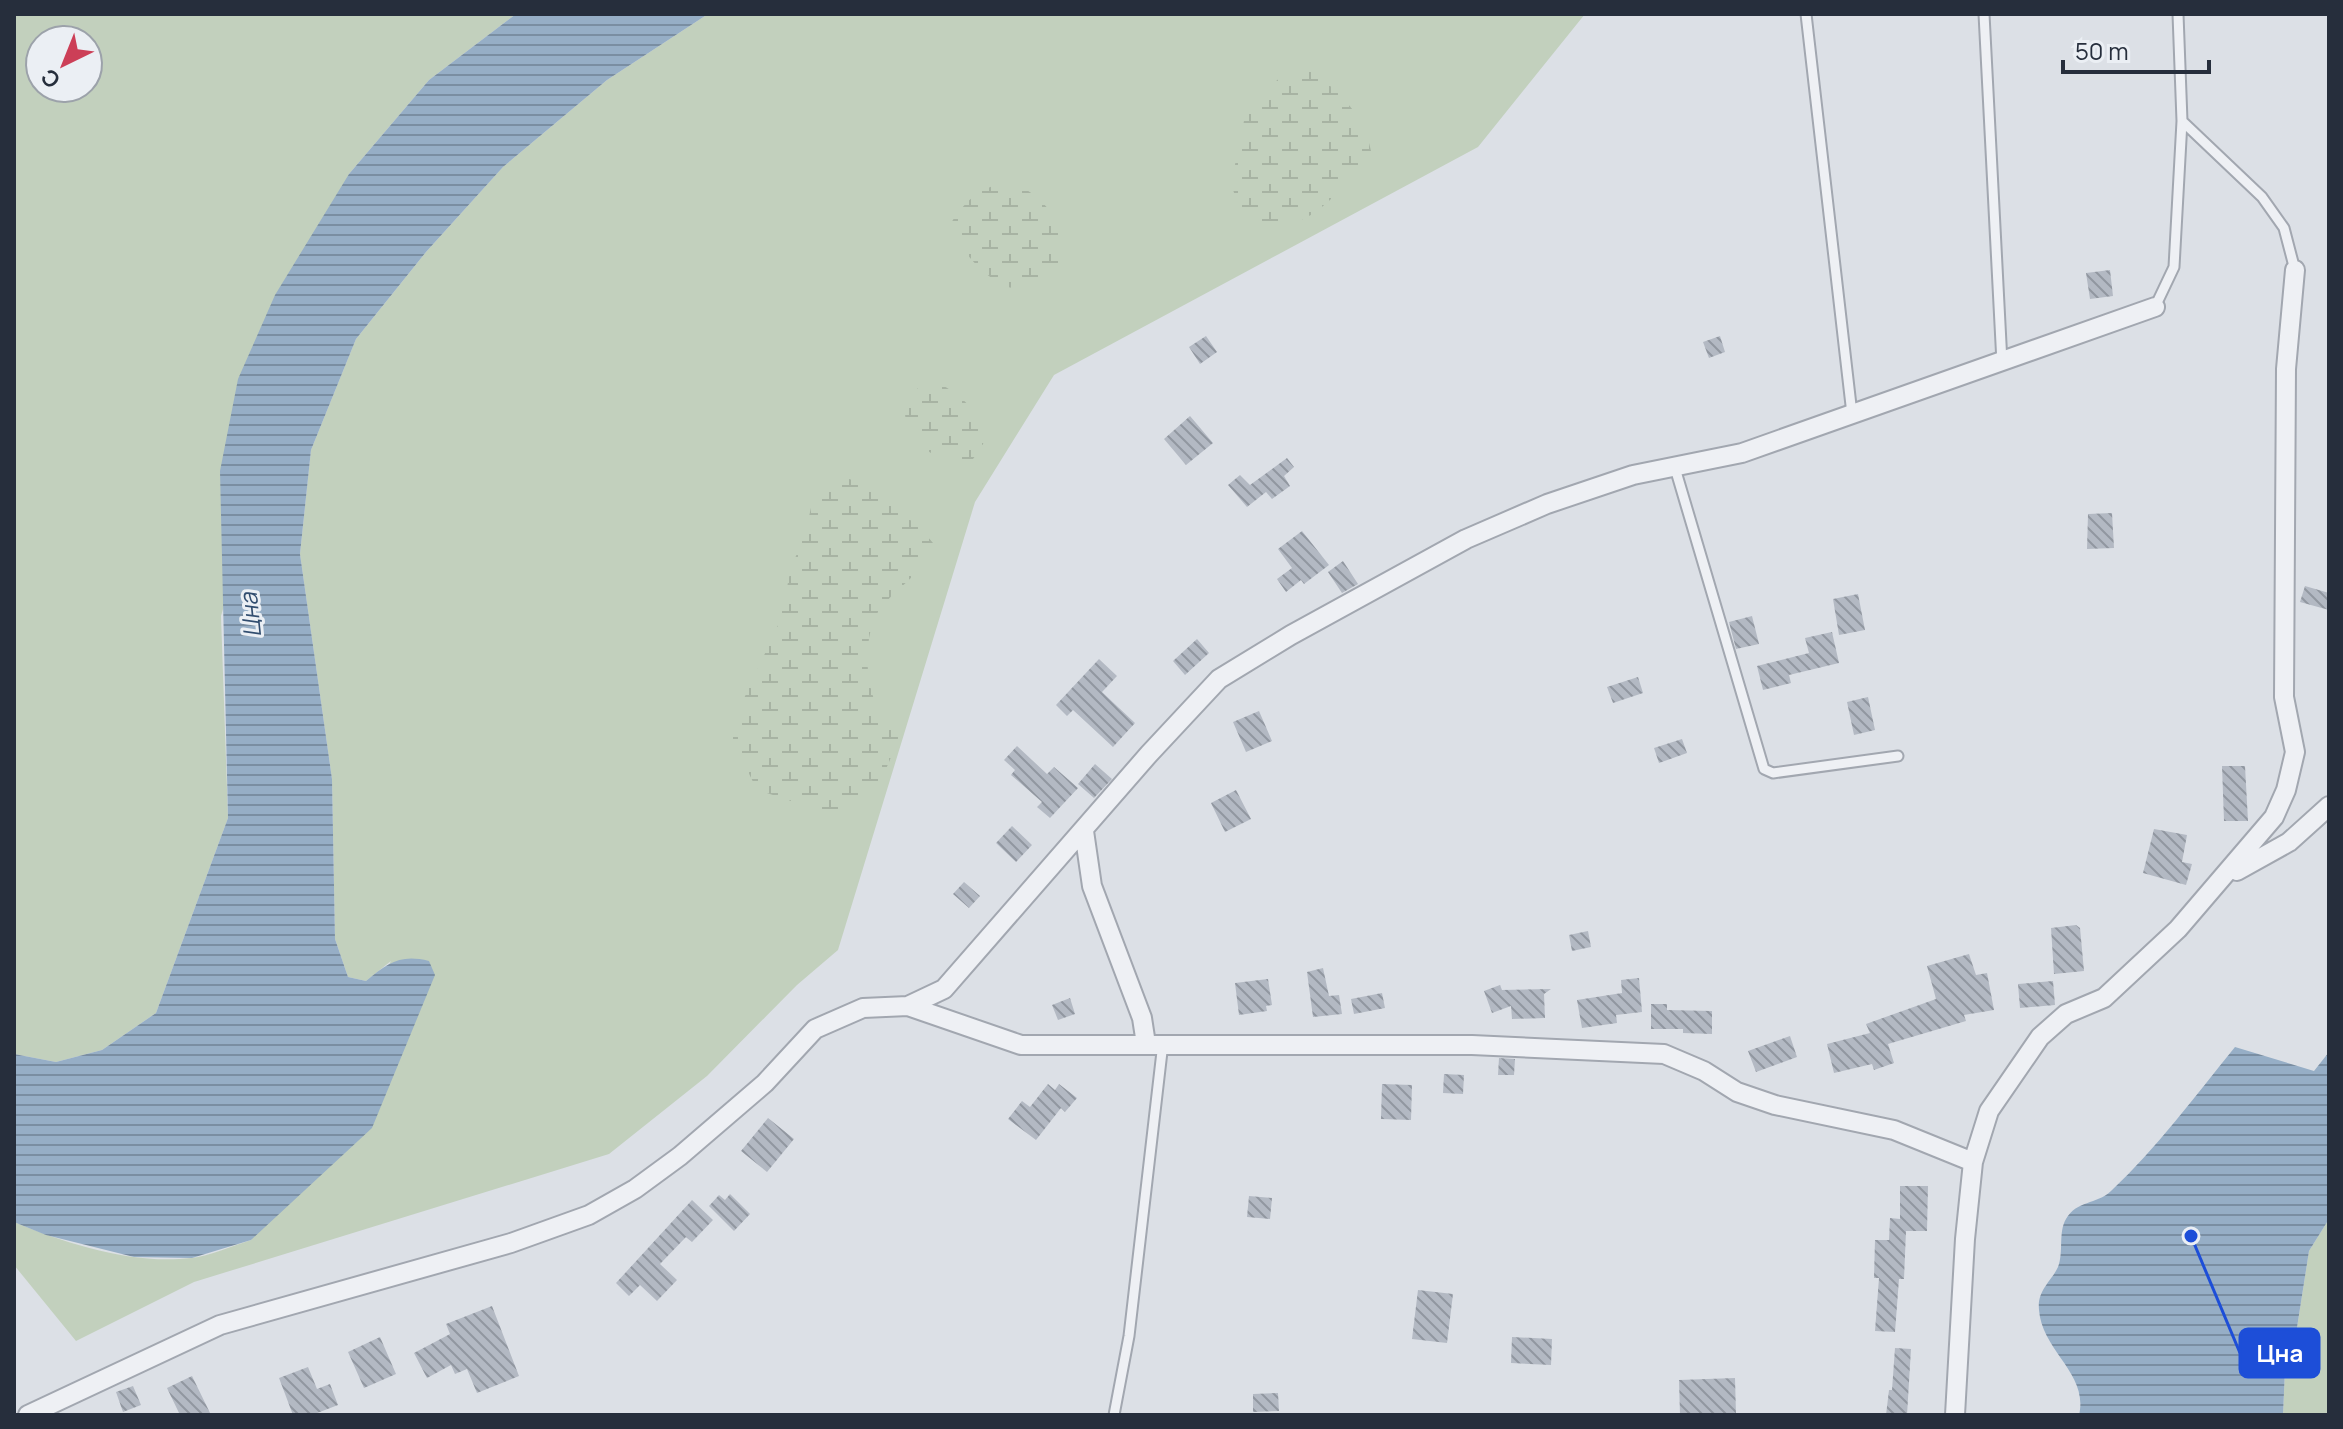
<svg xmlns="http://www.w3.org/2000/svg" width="2343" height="1429" viewBox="0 0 2343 1429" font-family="Manrope,sans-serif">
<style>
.grass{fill:#c2d0bd;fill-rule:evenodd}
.wetland{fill:url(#wetland-marsh)}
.water{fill:url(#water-rules)}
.building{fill:url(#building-back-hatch)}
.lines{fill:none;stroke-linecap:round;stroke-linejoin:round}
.service-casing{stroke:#a2a7b0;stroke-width:13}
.minor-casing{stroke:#a2a7b0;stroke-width:22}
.service{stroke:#eef0f4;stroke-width:9}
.minor{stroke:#eef0f4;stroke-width:18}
.labels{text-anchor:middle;stroke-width:6;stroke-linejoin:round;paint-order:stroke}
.water-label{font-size:24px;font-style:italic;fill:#314d6f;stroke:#ebeff4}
.leader{fill:none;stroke:#1d4ed8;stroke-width:3}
.callout-dot{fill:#1d4ed8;stroke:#ebeff4;stroke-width:3}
.callout{fill:#1d4ed8;stroke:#1d4ed8;stroke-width:3}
.callout-label{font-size:24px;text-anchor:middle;font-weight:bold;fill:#fff}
</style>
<defs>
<pattern id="wetland-marsh" width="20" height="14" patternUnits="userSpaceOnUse" patternTransform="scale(2)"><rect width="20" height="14" fill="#c2d0bd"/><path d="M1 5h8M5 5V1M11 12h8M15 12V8" fill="none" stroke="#a7b3a3"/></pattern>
<pattern id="water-rules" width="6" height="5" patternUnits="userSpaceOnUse" patternTransform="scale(2)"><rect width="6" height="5" fill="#96aec6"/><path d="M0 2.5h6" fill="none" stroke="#7a8ea2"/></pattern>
<pattern id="building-back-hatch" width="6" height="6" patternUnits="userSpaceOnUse" patternTransform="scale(2)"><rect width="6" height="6" fill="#b3b9c3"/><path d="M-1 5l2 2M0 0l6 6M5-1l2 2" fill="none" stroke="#9197a0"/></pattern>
</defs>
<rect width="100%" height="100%" fill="#dce0e6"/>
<!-- grass -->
<path class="grass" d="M14,14H516L429,80L349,174L221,616L228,818L156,1013L102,1050L56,1062L14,1054ZM40,40H88V88H40Z
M708,14H1585L1478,147L1054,375L975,502L838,950L797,985L707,1076L609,1154L194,1282L76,1341L14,1265V1222C67,1244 133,1265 191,1258C210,1256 232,1246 251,1240L391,961L366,981L348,977L335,939L332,779L300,554L311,450L356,339L426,252L503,167L607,80Z
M2329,1219V1415H2283L2285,1369L2293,1353L2309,1251Z"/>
<!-- wetland -->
<path class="wetland" d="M1297,72H1314C1342,96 1364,114 1371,151C1338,194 1303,246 1242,216L1231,184L1245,116L1254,99L1281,77Z
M1009,181C1028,187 1060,213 1061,235C1062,245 1059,257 1058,267L1030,289C1023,288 1012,289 1005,286C983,276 955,246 951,223C967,198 981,188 1009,181Z
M932,381C951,386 990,417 984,441C982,449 974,457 970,463C947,467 920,450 909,430C905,423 905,411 904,403L920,386Z
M837,475C867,481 914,520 933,543C926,572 898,586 880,609C863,631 864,686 879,709C884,718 893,725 900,733C865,834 847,819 757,790L733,741V722L780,621L791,568L805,534L813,499L823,484Z"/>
<!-- water -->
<path class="water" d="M516,14H708L607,80L503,167L426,252L356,339L311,450L300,554L332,779L335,939L348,977L366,981C388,963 400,954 429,961L435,975L372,1128L251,1240L192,1258L134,1257L46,1235L14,1222V1054L56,1062L102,1050L156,1013L228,818L220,471L238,379L275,295L349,174L429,80Z
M2235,1047L2314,1071L2329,1052V1219L2309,1251L2293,1353L2285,1369L2283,1415H2079C2089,1374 2042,1351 2039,1310C2037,1290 2051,1282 2058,1267C2064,1252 2058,1232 2066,1219C2077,1200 2096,1205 2111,1191C2157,1148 2195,1096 2235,1047Z"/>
<!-- building -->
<path class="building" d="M2110,270L2113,296L2090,299L2086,273Z
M1206,336L1217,352L1200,364L1189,347Z
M1720,336L1725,352L1709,358L1703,342Z
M1190,416L1213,443L1186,465L1164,439Z
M1287,458L1294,467L1284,476L1290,486L1272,499L1266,492L1247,507L1228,485L1240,475L1250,485Z
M2112,513L2114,548L2087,549L2088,514Z
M1302,531L1329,565L1304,584L1301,580L1286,592L1277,579L1292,568L1278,549Z
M1343,561L1358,584L1342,593L1328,572Z
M2305,586L2329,593V610L2300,602Z
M1858,594L1865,630L1839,635L1833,599Z
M1752,616L1759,644L1736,649L1729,622Z
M1832,632L1839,663L1789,675L1791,683L1763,690L1757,666L1809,653L1805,638Z
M1197,639L1209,653L1185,675L1173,661Z
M1099,659L1117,676L1102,692L1135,723L1113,747L1073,710L1067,716L1056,705Z
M1638,677L1643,693L1613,703L1607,687Z
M1868,697L1875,730L1854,735L1847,702Z
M1259,711L1272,741L1246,752L1233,722Z
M1682,739L1687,753L1659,763L1654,748Z
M1017,746L1047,774L1054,767L1078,788L1050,818L1037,807L1042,802L1011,775L1015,770L1004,760Z
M1095,764L1112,779L1094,798L1078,784Z
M2222,766H2245L2248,821H2224Z
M1236,790L1251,819L1225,832L1211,803Z
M1012,826L1032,845L1016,862L996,843Z
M2154,829L2187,835L2182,862L2192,864L2186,885L2143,873Z
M964,882L980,896L969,908L953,894Z
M2076,925L2080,928L2084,971L2054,974L2051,928Z
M1588,931L1591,947L1572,951L1569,935Z
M1969,954L1976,975L1987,973L1994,1010L1964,1015L1966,1021L1888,1044L1894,1063L1874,1070L1872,1064L1834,1073L1827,1044L1870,1033L1866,1024L1936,999L1927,966Z
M1323,968L1329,996L1339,995L1342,1014L1313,1017L1307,972Z
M1639,978L1642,1012L1616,1015L1617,1023L1582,1028L1577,1000L1622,993L1621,980Z
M1268,979L1272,1005L1266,1006L1267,1011L1239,1015L1235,983Z
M2053,981L2055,1005L2020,1008L2018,984Z
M1500,985L1502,990L1551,989L1544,994L1545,1018L1512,1019L1511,1006L1492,1013L1484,991Z
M1382,993L1385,1008L1354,1014L1351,999Z
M1070,998L1075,1014L1058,1020L1052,1005Z
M1651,1004H1667V1010L1712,1011V1034L1683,1033V1029H1651Z
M1790,1036L1797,1057L1756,1072L1748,1051Z
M1499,1058L1515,1059L1514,1075H1498Z
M1444,1074L1464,1075L1463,1094L1443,1093Z
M1048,1084L1055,1090L1059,1084L1077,1098L1065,1112L1061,1108L1036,1140L1008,1119L1022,1101L1030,1107Z
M1382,1084L1412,1085L1411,1120L1381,1119Z
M768,1118L794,1139L767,1172L741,1151Z
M1900,1186H1928L1927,1231H1906L1904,1279H1899L1895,1332L1875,1331L1879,1278H1874L1875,1240H1889L1890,1218L1900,1219Z
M730,1194L750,1214L734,1231L709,1206L719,1195L725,1200Z
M1249,1196L1272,1198L1270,1219L1247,1217Z
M692,1200L713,1220L692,1242L686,1237L660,1264L677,1280L657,1301L640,1285L629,1296L616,1283Z
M1418,1290L1453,1294L1447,1343L1412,1339Z
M492,1306L519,1376L477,1393L467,1369L455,1374L451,1365L427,1378L414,1353L450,1334L446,1324Z
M380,1337L396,1374L364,1388L348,1352Z
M1512,1337L1552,1339L1551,1365L1511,1363Z
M1895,1348L1911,1349L1907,1415H1886L1889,1390H1892Z
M308,1367L317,1389L330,1384L338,1405L312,1415H293L279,1378Z
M192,1376L211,1415H180L167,1388Z
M1735,1378L1736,1415H1680L1679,1380Z
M133,1386L141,1405L123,1412L116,1392Z
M1278,1393L1279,1411L1253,1412V1394Z"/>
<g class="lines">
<!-- service casing -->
<g class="service-casing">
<path id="service" d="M1806,14L1852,414
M1984,14L2002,363
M2182,121L2262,197L2284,228L2295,270
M2155,307L2174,267L2182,121L2178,14
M1675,468L1764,769L1773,773L1898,756
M1114,1415L1129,1336L1163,1043"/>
</g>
<!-- minor casing -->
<g class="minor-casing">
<path id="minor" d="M1084,831L1092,886L1142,1018L1146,1044
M2237,871L2289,842L2329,806
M908,1006L944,989L1149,754L1219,679L1291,635L1466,539L1547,504L1633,475L1742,453L2155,307
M28,1415L220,1325L511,1243L589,1215L635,1189L680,1156L765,1083L815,1029L863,1008L908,1006L1021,1045H1472L1664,1054L1704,1071L1737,1092L1775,1105L1894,1130L1973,1162
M1955,1415L1965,1239L1973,1162L1989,1111L2040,1037L2066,1014L2104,998L2178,929L2274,817L2286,790L2295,752L2284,697L2286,369L2295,270"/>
</g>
<!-- service -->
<use href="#service" class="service"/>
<!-- minor -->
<use href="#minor" class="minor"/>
</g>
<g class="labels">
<!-- water labels -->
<g class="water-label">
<text transform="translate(251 615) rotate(-96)" y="8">Цна</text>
</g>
</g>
<!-- callouts -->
<path class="leader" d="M2191 1236L2240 1353"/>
<circle class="callout-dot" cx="2191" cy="1236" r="8"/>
<rect class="callout" x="2240" y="1329" width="79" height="48" rx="8"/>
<g class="callout-label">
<text x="2280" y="1362">Цна</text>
</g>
<!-- border -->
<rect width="2343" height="1429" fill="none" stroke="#262e3c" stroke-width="32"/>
<!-- north arrow -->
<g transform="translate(64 64) rotate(223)"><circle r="38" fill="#ebeff4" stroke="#9ca2aa" stroke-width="2"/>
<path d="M0-6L14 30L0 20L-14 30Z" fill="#cc3f57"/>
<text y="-12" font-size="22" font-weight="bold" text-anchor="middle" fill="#262e3c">С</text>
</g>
<!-- scale -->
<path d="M2063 60v12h146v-12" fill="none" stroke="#262e3c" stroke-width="4"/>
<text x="2075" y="60" font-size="24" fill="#262e3c" stroke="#ebeff4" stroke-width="6" paint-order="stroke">50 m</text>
</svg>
